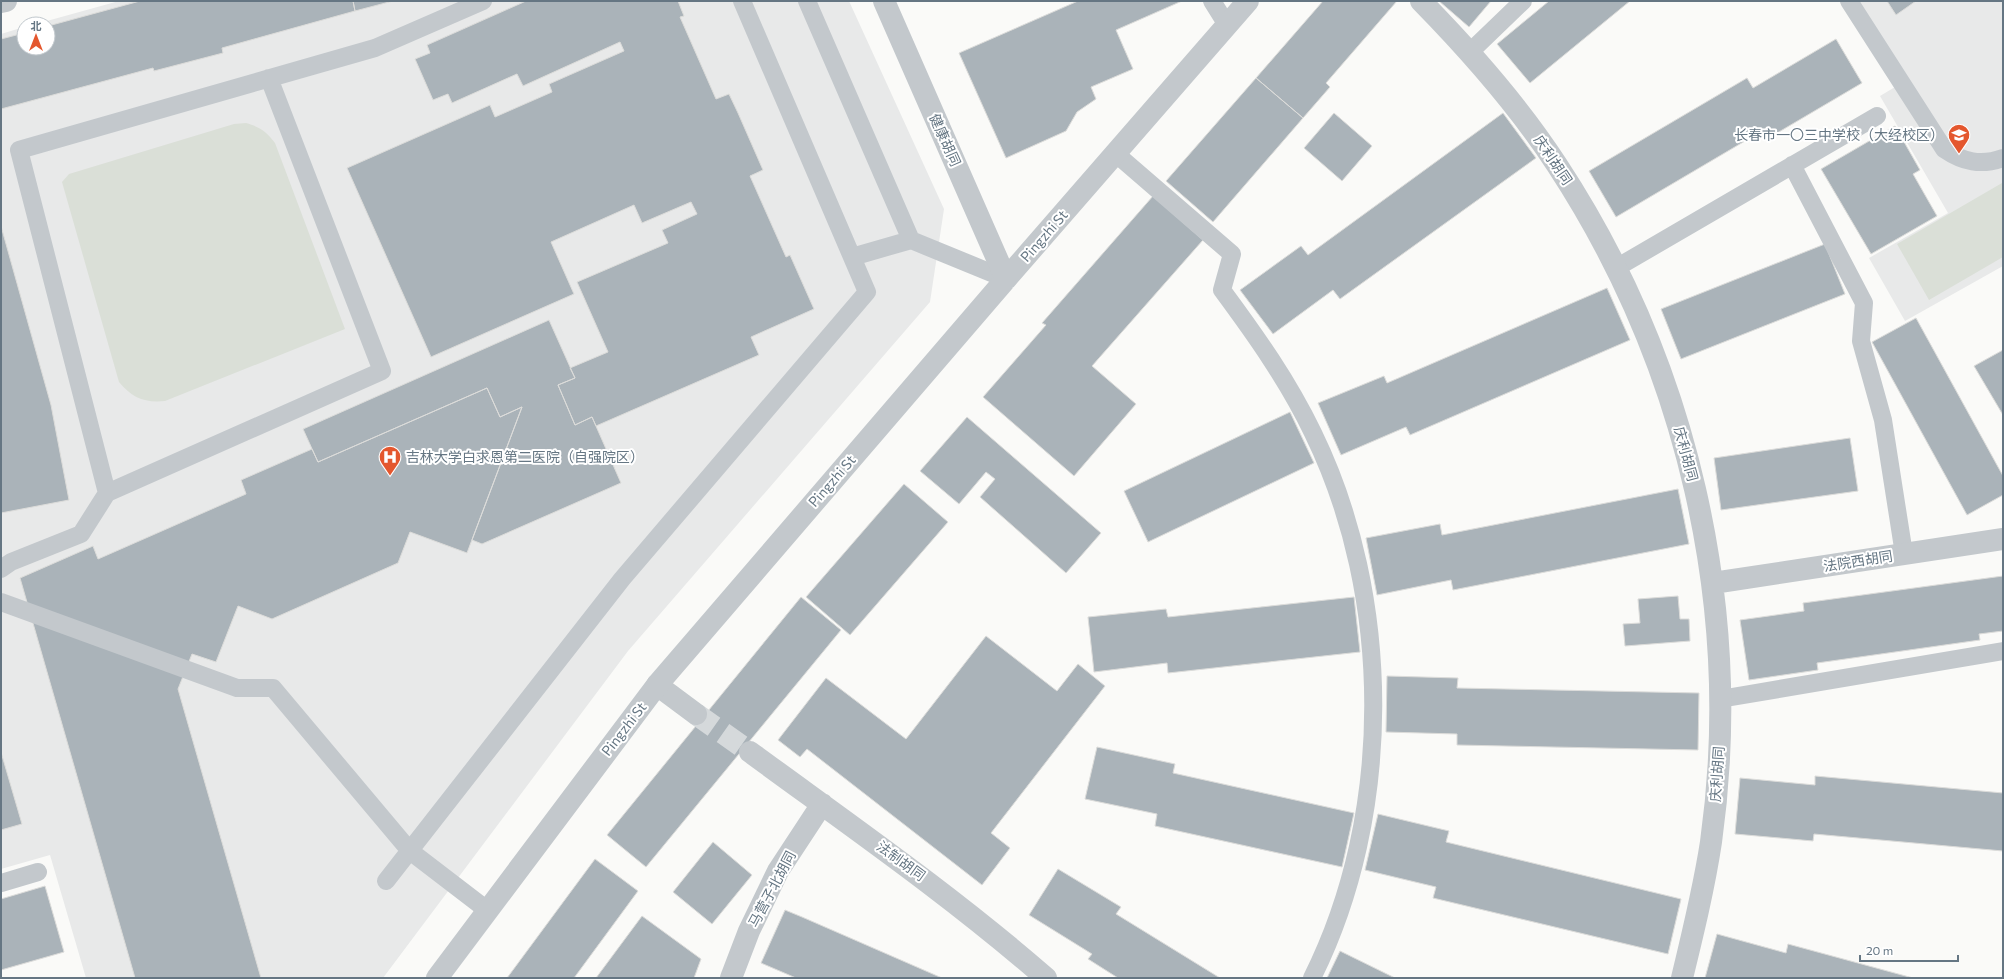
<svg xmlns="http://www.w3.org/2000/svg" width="2004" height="979" viewBox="0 0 2004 979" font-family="Commissioner,'Noto Sans SC',sans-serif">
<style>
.built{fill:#e8e9e9}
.green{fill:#dadfd7}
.building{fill:#aab3b9;stroke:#dcdcda}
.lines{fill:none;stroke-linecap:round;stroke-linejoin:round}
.minor-tunnel{stroke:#d5d9db;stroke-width:22;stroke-dasharray:22 11;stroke-linecap:butt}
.service{stroke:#c3c8cc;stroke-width:18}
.minor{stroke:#c3c8cc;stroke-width:22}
.tertiary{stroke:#c3c8cc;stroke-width:22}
.labels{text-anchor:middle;stroke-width:4;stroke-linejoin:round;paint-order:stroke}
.poi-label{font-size:14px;fill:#657683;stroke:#fff;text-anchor:end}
.street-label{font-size:14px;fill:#657683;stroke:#fff}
</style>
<rect width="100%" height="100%" fill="#fafaf8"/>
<!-- built -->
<path class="built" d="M119,1H849L944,209L930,302L628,651L383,978H86L50,855L1,869V34L24,27V48H48V24H36Z
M1840,1H2003V266L1905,321L1869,258L1948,213L1880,96L1895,87Z"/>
<!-- green -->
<path class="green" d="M246,123C260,127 267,132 275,143L345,329L165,401C145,403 132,398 119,382L62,182L69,174L234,124Z
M2002,183L2003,257L1929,300L1897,244Z"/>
<!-- building -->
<path class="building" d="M140,1H353L355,11L222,48L223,53L154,71L153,68L1,109V39L24,33V48H48V26Z
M353,1H393L355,11Z
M526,1H678L684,16L680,17L716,99L729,94L738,113L763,170L750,176L786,257L790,255L814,309L751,337L759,355L596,426L592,417L575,425L558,385L575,378L570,368L608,352L577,282L668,243L662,230L697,214L691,202L642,223L634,205L551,242L574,294L431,357L347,168L490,105L495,117L552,92L549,84L624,51L620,42L523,86L517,74L452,103L448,94L433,100L415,59L430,53L427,45Z
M1078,1H1182L1116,30L1133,69L1091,87L1096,99L1077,112L1066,131L1006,158L959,53Z
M1323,1H1397L1326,83L1330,87L1303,118L1256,78Z
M1439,1H1491L1469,27Z
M1549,1H1630L1530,83L1497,44Z
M1887,1H1916L1896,15Z
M1836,39L1862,83L1772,136L1767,128L1616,217L1589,171L1747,78L1753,88Z
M1256,78L1303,118L1213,222L1166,181Z
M1334,113L1372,146L1342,181L1304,148Z
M1503,113L1536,158L1340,299L1333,290L1273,334L1240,290L1301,246L1308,255Z
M1895,126L1920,170L1913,174L1937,216L1871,254L1821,169Z
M1153,196L1203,240L1092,366L1136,404L1074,476L983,397L1046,325L1042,323Z
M1,226L51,405L69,500L1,513Z
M1825,244L1845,294L1681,359L1661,309Z
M1607,288L1630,340L1410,435L1406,427L1341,455L1318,403L1384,376L1387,383Z
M1916,318L2003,476V495L1967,515L1872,342Z
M549,320L575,378L558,385L575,425L592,417L621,483L482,544L472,540L522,407L500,417L487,388L318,462L303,429Z
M2003,350V415L1974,366Z
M487,388L500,417L522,407L467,553L410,532L398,563L272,619L238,606L216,662L192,654L178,689L261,978H135L20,578L93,546L98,559L246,494L241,480L312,449L318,462Z
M1290,412L1314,463L1148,542L1124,491Z
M967,417L1101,533L1066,573L980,497L995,479L986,472L959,504L920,471Z
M1850,438L1858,491L1721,510L1714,458Z
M904,484L948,522L850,635L806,597Z
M1678,489L1689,544L1453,590L1451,580L1377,595L1366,538L1440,524L1442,535Z
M2003,576V631L1979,634L1980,640L1817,663L1818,670L1749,680L1740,620L1804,611L1803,603Z
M1678,596L1680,619H1689L1690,641L1625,646L1623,624L1640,623L1638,599Z
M801,597L841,630L646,867L607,835Z
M1354,597L1360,652L1168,673L1167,663L1094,672L1088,617L1166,609L1168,617Z
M986,636L1057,691L1078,664L1105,686L991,833L1010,848L982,885L807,749L800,757L778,740L826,678L906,739Z
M1387,676L1458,678L1457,688L1699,693L1698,750L1457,745V734L1386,732Z
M1097,747L1175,764L1173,773L1354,813L1342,867L1155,826L1157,814L1085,799Z
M1,752L22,824L1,830Z
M1815,776L2003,793V851L1814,834L1813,841L1735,834L1740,778L1815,785Z
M1378,814L1449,831L1446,842L1681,899L1668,954L1433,898L1436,887L1365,870Z
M713,842L752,875L712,924L673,892Z
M595,859L638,891L574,978H507Z
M1058,869L1121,907L1116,914L1220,978H1118L1088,959L1092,954L1029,915Z
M45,886L64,952L1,970V899Z
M785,910L802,917L942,978H796L761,963Z
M642,916L701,959L694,978H596Z
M1717,934L1786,953L1788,944L1913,978H1705Z
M1340,951L1395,978H1327Z"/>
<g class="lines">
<!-- minor-tunnel -->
<path class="minor-tunnel" d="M696,714L750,752"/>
<!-- service -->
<path class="service" d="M807,1L911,240
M1212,1L1227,25
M1849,1L1944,149C1963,162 1981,166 2003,158
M1470,52L1523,1
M1115,153L1232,254L1222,290C1256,336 1288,381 1313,433C1393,597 1394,814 1312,978
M1792,165L1864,303L1861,341L1883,420L1904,554
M852,257L911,240L1006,279
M1616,268L1877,116
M107,493L19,150L375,48L483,1
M1,569L11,562L81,534L107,493L382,371L269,78
M1,602L237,688H273L410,851L487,910
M1720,699L2003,651
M386,881L622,579L867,292L742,1
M1,883L38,872"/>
<!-- minor -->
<path class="minor" d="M1421,1C1471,52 1518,105 1557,165C1687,363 1744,607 1711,842C1704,888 1693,933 1682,978
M1713,583L2003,539
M657,685L696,714
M750,752C851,826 952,896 1046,978
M731,978L749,931L778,871L822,804"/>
<!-- tertiary -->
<path class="tertiary" d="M884,1L1006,279
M1,2L6,1
M437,978L657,685L1006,279L1248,1"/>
</g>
<!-- icons -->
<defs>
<g id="school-pin" transform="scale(1.15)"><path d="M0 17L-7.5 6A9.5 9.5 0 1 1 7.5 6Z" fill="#e4572e" stroke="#fff"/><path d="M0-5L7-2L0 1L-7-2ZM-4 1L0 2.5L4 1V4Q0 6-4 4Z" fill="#fff"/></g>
<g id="hospital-pin" transform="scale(1.15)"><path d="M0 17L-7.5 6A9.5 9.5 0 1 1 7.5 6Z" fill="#e4572e" stroke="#fff"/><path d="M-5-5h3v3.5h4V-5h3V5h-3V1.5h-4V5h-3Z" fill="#fff"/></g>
</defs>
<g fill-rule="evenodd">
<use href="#school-pin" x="1959" y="135"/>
<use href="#hospital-pin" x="390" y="457"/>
</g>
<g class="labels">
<!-- poi labels -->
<g class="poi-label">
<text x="1944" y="140">长春市一〇三中学校（大经校区）</text>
<text x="406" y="462" text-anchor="start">吉林大学白求恩第二医院（自强院区）</text>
</g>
<!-- street labels -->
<g class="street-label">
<text transform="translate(945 140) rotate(66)" y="5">健康胡同</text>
<text transform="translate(1553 160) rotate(56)" y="5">庆利胡同</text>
<text transform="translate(1044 236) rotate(-49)" y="5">Pingzhi St</text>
<text transform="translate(1686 454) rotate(75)" y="5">庆利胡同</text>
<text transform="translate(832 481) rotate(-49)" y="5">Pingzhi St</text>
<text transform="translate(1858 561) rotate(-9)" y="5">法院西胡同</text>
<text transform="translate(624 729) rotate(-52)" y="5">Pingzhi St</text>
<text transform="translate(1717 774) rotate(-86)" y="5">庆利胡同</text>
<text transform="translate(901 861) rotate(36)" y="5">法制胡同</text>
<text transform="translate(772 889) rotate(-62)" y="5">马营子北胡同</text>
</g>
</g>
<!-- border -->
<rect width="2004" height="979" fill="none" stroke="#657683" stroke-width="4"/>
<!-- north arrow -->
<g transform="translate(36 36)"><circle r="19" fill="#ffffff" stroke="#c1c8cd"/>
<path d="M0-3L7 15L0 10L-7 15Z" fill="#e4572e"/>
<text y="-6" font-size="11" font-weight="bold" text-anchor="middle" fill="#657683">北</text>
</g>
<!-- scale -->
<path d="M1860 955v6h98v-6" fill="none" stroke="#657683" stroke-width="2"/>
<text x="1866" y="955" font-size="12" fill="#657683" stroke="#ffffff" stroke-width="3" paint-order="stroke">20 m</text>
</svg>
